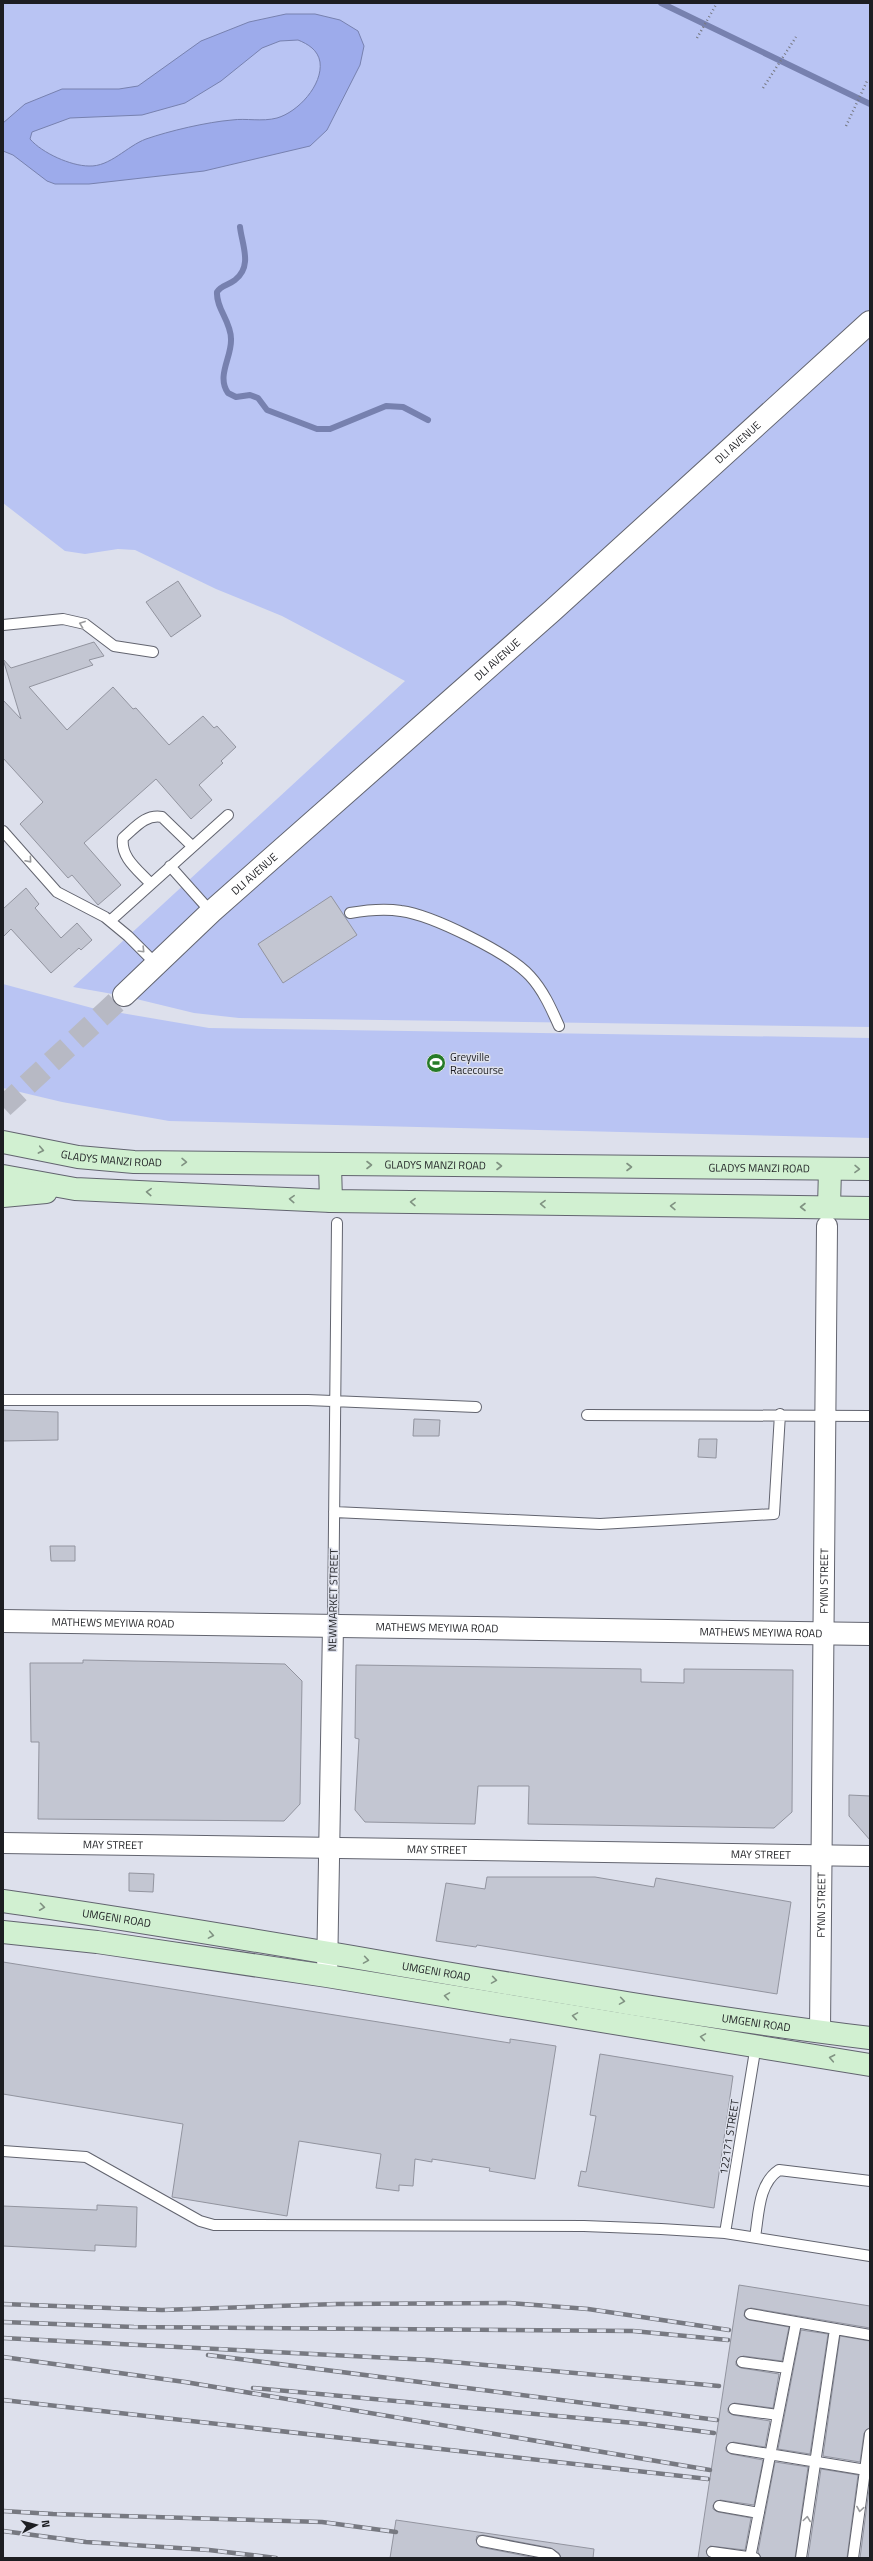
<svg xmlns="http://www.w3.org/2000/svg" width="873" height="2561" viewBox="0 0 873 2561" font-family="'Titillium Web',sans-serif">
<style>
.green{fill:#b9c4f3}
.water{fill:#9dabeb;stroke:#7781af;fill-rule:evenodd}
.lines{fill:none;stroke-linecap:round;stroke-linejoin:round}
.stream{stroke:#7781af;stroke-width:6}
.building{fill:#c3c6d2;stroke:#92949f}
.tertiary-tunnel{stroke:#b7b9c4;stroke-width:22;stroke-dasharray:22 11;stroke-linecap:butt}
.service-casing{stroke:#62646f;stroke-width:12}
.minor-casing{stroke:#62646f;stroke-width:22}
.tertiary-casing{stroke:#62646f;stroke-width:24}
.secondary-casing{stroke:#62646f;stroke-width:24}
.path{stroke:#767880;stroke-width:2.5;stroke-dasharray:1 3;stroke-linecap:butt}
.service{stroke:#fff;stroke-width:10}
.minor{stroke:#fff;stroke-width:20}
.tertiary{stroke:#fff;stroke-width:22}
.secondary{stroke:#d1f0d1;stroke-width:22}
.rail-casing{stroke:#777981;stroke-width:4.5}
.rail{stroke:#dde0ec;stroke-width:3;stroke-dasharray:9;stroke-linecap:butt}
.oneway{stroke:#999a9c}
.oneway2{stroke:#809282}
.labels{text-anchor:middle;stroke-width:3;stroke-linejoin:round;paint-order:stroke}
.street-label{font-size:11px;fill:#1d1e22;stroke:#dde0ec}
.poi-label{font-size:11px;fill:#1d1e22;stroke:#dde0ec;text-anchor:start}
</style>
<rect width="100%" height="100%" fill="#dde0ec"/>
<!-- green -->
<path class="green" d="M3,3H870V1027L239,1018L194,1013L124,996L73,987L405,681L282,616L216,589L135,550L118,549L85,554L65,551L3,503Z
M3,984L92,1008L209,1028L870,1038V1138L169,1121L62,1102L3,1088Z"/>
<!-- water -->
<path class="water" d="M286,14H315L340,20L358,31L364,46L360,65L327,130L310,146L204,171L89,184H55L47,181L13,155L3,151V123L25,104L62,89H119L138,86L201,41L249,22ZM298,40C308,44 318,50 320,62C323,85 298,112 277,118C262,122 246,118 232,120C207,122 169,131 146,139C127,146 110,167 89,166C71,166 42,153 30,139L32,132L70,118L142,115L185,103L221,81L262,48L280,41Z"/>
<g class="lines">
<!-- stream -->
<path class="stream" d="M661,3L870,104
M240,227C242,245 253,266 235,280C229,285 221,285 217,292C216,309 231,321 231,339C232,357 216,376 228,393L236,397L250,395L258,398L267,410L317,429H330L386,406L403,407L428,420"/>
</g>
<!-- building -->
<path class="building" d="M178,581L201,616L171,637L146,602Z
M94,642L104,656L89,660L93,665L29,687L67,730L113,687L133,709L136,708L169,745L203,716L214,728L217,726L236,747L221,761L223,763L199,785L212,800L191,819L156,779L84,843L121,885L98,905L72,875L68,878L20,824L43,802L3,758V700L21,719L3,659L11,668Z
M26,888L39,904L35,908L61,938L77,923L92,940L81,950L79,948L51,973L11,929L3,937V909Z
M331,896L357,935L283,983L258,944Z
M3,1410L58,1412V1440L3,1441Z
M414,1419L440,1420L439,1436H413Z
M699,1439H717L716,1458L698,1457Z
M50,1546H75V1561H51Z
M83,1660L285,1664L302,1681L300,1804L284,1821L38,1819L39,1742H31L30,1663H83Z
M356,1665L641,1669V1682L684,1683V1669L793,1670L792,1812L774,1828L528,1824L529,1786H478L475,1824L365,1822L355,1810L359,1739L355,1738Z
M849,1795L870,1796V1840L849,1816Z
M129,1873L154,1874L153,1892L129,1891Z
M487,1877H595L654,1887L656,1878L791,1902L777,1994L477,1945L476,1947L436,1941L446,1883L485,1889Z
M3,1962L510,2043V2039L556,2046L535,2179L489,2171L490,2168L432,2159V2162L415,2159L413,2186L399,2185V2191L376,2188L381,2154L299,2141L287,2216L172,2197L183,2124L3,2094Z
M600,2054L733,2076L714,2208L578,2186L581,2171L586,2172L591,2145L596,2116L590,2115Z
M97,2205L137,2207L136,2247L95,2245V2251L3,2246V2206L97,2210Z
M739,2285L870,2306V2328L751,2308L745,2310L744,2316L749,2320L789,2327L782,2361L743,2356L736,2361V2365L741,2368L779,2374L773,2408L734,2403L728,2408V2412L733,2415L770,2421L765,2447L733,2442L726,2447V2451L731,2454L763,2460L754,2505L720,2500L713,2505V2509L718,2512L751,2518L745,2550L710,2546L706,2551L710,2558H698Z
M801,2330L828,2334L810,2454L778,2449Z
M840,2336L870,2341V2428L864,2433L860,2462L823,2456Z
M775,2462L808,2467L795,2558H761L758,2552Z
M821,2469L858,2475L847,2558H808Z
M870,2482V2558H860Z
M396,2520L594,2549L593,2558H561L559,2553L551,2548L483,2535L477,2536L476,2540L480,2547L536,2558H390Z"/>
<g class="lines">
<!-- tertiary-tunnel -->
<path class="tertiary-tunnel" d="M3,1107L124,995"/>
<!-- service casing -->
<g class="service-casing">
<path id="service" d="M3,625L63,619L85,624L114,646L153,652
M3,831L57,892L105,917L128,936L156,964
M170,866L211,912
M150,883C138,870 120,857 123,838C135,828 145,814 162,817L192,846
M350,913C367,910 383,908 401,911C432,915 509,953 530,976C543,990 551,1008 559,1026
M110,921L228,815
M3,1400H308L476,1407
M587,1415L870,1416
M334,1512L600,1524L774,1514L780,1414
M333,1626L337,1223
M3,2151L86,2157L200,2221L214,2225L584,2226L661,2229L725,2233L870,2256
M725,2233L756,2045
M755,2237C759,2214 758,2184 779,2170L870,2181
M750,2314L870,2335
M742,2362L787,2368
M734,2409L778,2415
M732,2448L866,2470
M719,2506L759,2513
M482,2541L550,2554L555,2558
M712,2552L755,2558
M750,2558L796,2323
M801,2558L835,2329
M853,2558L870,2434"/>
</g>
<!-- minor casing -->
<g class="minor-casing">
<g id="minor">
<path id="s1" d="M3,1843L870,1856"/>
<path d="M327,1976L333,1626"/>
<path id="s2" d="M820,2032L827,1226"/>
</g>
</g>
<!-- tertiary casing -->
<g class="tertiary-casing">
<g id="tertiary">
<path id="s3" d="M124,995L211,912L552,611L870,322"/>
<path id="s4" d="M3,1621L870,1634"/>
</g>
</g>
<!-- secondary casing -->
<g class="secondary-casing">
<g id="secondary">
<path id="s5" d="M3,1142L78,1157L134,1162L870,1169"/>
<path d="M330,1165L331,1201"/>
<path d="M3,1176L75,1189L331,1201L870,1208"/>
<path d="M3,1196L46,1192"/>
<path d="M829,1207L830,1169"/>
<path id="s6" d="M3,1901C293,1942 580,2002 870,2038"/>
<path d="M3,1932L97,1942L327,1976L870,2065"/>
</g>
</g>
<!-- path -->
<path class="path" d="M697,38L717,3
M763,88L796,37
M846,126L868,79"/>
<!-- service -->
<use href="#service" class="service"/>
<!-- minor -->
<use href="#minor" class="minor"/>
<!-- tertiary -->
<use href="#tertiary" class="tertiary"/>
<!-- secondary -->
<use href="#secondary" class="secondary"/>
<!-- rail casing -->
<g class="rail-casing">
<path id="rail" d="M3,2304L162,2310L337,2304L509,2303L588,2309L729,2330
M3,2322L134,2327L633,2331L728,2340
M3,2338L430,2360L719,2386
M208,2355L717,2420
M3,2357L185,2382L710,2470
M253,2388L645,2424L714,2433
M3,2400L708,2479
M3,2511L53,2514L322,2522L396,2532
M3,2531L86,2542L209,2550L276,2558"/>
</g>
<!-- rail -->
<use href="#rail" class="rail"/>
</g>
<!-- one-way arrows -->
<defs><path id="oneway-chevron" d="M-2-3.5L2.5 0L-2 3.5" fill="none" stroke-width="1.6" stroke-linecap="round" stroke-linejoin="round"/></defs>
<g class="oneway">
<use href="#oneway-chevron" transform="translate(82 624) rotate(-160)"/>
<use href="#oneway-chevron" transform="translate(29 860) rotate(49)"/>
<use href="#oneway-chevron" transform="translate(142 950) rotate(46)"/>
<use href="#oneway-chevron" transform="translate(860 2509) rotate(99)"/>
<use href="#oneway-chevron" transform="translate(807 2519) rotate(-82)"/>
</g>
<g class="oneway2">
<use href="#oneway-chevron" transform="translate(41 1150) rotate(11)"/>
<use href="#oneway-chevron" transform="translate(184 1162) rotate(1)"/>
<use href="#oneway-chevron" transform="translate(369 1165)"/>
<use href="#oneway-chevron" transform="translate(499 1166)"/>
<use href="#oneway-chevron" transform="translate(629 1167)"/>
<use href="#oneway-chevron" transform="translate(857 1169) rotate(1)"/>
<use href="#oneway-chevron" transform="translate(149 1192) rotate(-177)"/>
<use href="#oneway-chevron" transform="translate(292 1199) rotate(-177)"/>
<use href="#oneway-chevron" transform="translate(413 1202) rotate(-179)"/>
<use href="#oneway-chevron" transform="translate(543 1204) rotate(-179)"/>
<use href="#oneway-chevron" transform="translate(673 1206) rotate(-179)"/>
<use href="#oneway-chevron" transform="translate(803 1207) rotate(-180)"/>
<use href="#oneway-chevron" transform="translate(42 1907) rotate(8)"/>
<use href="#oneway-chevron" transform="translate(211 1935) rotate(10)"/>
<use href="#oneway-chevron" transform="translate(366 1960) rotate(9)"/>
<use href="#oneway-chevron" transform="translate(494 1980) rotate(9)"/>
<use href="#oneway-chevron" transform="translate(447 1996) rotate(-171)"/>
<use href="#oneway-chevron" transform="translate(622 2001) rotate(9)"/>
<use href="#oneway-chevron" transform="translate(575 2016) rotate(-171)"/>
<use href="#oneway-chevron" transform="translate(703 2037) rotate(-171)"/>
<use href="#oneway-chevron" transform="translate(832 2058) rotate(-169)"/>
</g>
<!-- icons -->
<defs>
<g id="stadium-disc" transform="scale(1)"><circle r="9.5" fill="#267b27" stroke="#dde0ec"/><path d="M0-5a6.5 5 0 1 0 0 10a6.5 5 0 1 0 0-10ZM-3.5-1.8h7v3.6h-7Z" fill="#fff"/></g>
</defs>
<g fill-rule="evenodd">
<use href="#stadium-disc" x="436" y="1063"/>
</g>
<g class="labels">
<!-- street labels -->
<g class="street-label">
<text dy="4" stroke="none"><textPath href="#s3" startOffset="826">DLI AVENUE</textPath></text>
<text dy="4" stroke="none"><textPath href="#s3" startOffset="502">DLI AVENUE</textPath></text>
<text dy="4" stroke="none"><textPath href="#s3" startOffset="178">DLI AVENUE</textPath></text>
<text dy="4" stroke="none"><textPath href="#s5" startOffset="110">GLADYS MANZI ROAD</textPath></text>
<text dy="4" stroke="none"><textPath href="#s5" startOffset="434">GLADYS MANZI ROAD</textPath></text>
<text dy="4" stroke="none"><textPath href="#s5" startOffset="758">GLADYS MANZI ROAD</textPath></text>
<text dy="4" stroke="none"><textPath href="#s2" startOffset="451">FYNN STREET</textPath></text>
<text transform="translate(333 1600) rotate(-89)" y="4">NEWMARKET STREET</text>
<text dy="4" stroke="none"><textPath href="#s4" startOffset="110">MATHEWS MEYIWA ROAD</textPath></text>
<text dy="4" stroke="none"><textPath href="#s4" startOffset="434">MATHEWS MEYIWA ROAD</textPath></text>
<text dy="4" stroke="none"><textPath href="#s4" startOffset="758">MATHEWS MEYIWA ROAD</textPath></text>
<text dy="4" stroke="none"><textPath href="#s1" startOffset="110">MAY STREET</textPath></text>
<text dy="4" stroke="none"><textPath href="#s1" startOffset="434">MAY STREET</textPath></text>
<text dy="4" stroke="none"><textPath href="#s1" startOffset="758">MAY STREET</textPath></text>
<text dy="4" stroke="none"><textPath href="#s2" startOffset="127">FYNN STREET</textPath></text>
<text dy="4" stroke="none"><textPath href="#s6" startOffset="115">UMGENI ROAD</textPath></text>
<text dy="4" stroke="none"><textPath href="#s6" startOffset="439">UMGENI ROAD</textPath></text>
<text dy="4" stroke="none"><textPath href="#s6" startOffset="763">UMGENI ROAD</textPath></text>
<text transform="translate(729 2137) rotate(-81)" y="4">122171 STREET</text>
</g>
<!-- poi labels -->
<g class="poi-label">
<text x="450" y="1061">Greyville<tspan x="450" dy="13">Racecourse</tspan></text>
</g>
</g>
<!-- border -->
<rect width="873" height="2561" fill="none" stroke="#1d1e22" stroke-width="8"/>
<!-- north arrow -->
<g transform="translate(36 2525) rotate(83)" stroke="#dde0ec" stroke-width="3" paint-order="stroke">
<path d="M0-3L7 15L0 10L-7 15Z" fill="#1d1e22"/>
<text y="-6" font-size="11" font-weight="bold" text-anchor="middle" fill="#1d1e22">N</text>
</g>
</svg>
